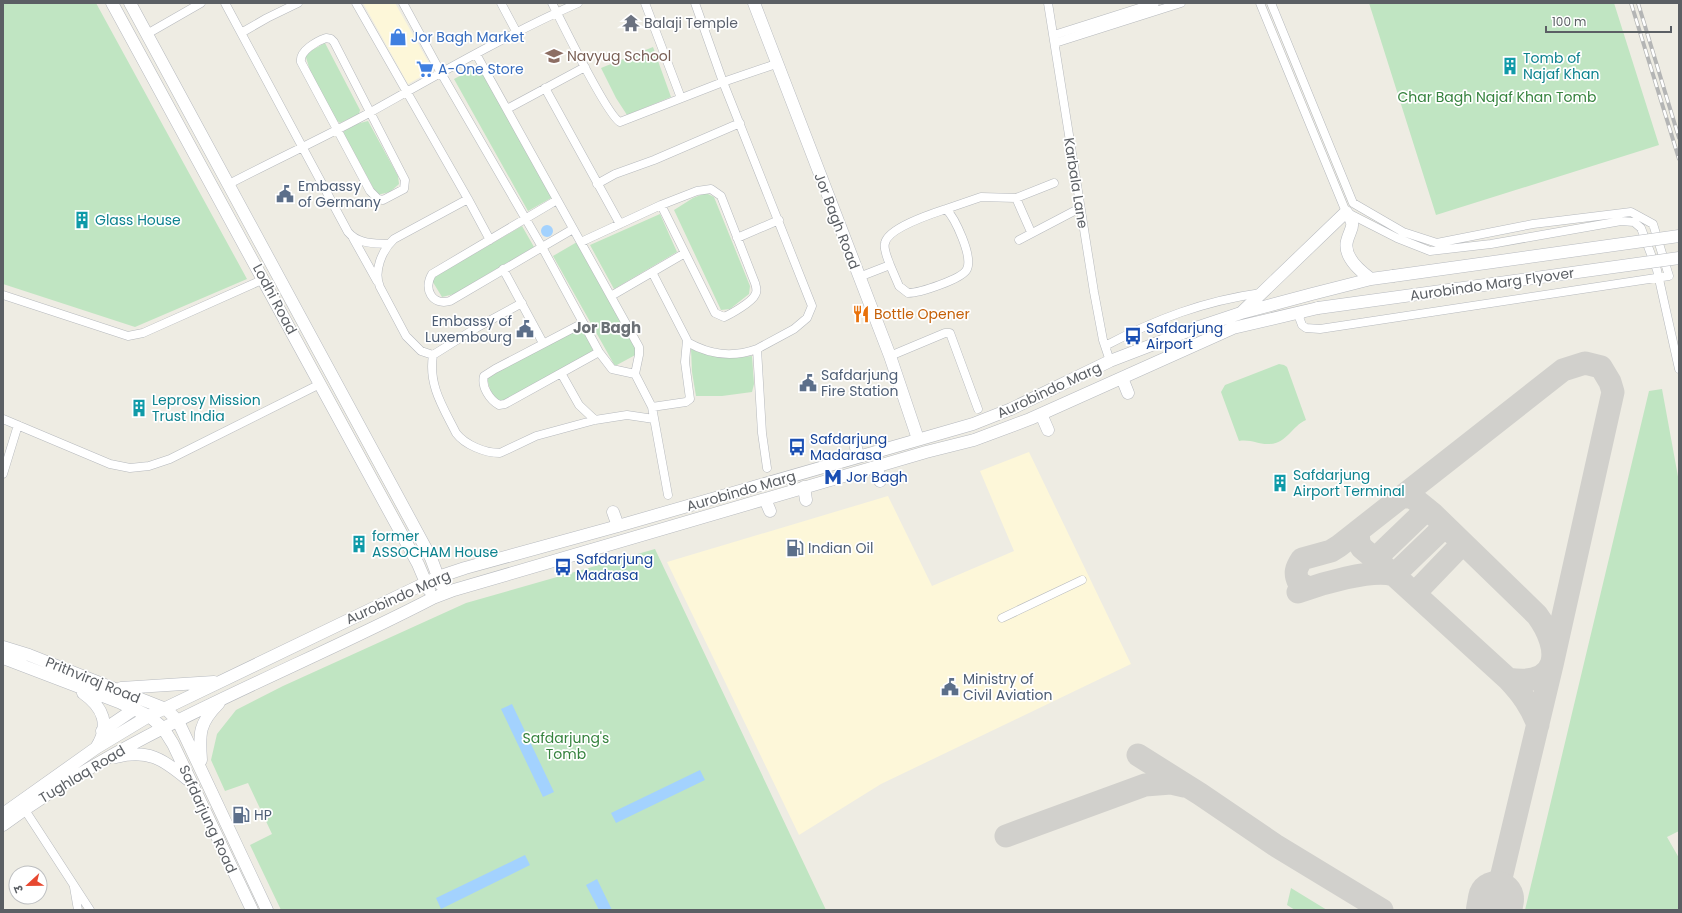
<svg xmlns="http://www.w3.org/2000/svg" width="1682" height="913" viewBox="0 0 1682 913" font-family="Poppins,'Noto Sans Devanagari',sans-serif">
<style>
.commercial{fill:#fdf7d9}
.green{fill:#c0e5c2}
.water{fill:#a3d2fe}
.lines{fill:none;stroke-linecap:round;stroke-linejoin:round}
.taxiway{stroke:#d1d0cc;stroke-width:23}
.runway{stroke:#d1d0cc;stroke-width:56}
.street-casing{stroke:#b6b9bd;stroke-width:9}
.secondary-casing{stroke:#b7babf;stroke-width:13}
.street{stroke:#fff;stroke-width:8}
.secondary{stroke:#fff;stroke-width:12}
.rail-casing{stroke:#b4b5b5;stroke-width:4}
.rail{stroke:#fff;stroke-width:2.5;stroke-dasharray:8;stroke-linecap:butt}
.secondary-bridge-casing{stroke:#b7babf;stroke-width:13;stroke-linecap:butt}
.secondary-bridge{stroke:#fff;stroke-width:12}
.labels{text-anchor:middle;stroke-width:3.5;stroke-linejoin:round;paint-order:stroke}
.worship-label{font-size:14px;fill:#5b616d;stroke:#fff;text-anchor:start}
.shop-label{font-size:14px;fill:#366cbe;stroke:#fff;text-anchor:start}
.education-label{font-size:14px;fill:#785e54;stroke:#fff;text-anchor:start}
.culture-label{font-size:14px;fill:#0d838f;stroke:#fff;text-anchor:start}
.park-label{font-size:14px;fill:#35823d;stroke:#fff}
.street-label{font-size:14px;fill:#5b5f64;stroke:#fff}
.service-label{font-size:14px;fill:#4e5e75;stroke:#fff;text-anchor:start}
.food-label{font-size:14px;fill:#c56008;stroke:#fff;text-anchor:start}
.transit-label{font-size:14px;fill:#164399;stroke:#fff;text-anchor:start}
.neighbourhood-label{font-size:15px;font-weight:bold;fill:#6c7176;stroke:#fff}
</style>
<rect width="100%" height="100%" fill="#eeece3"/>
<!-- commercial -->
<path class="commercial" d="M363,3H395L433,70L408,84Z
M1029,452L1131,664L881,784L799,835L667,562L888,496L932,586L1014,551L980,471Z"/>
<!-- green -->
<path class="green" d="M3,3H96L247,279L135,327L3,284Z
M1369,3H1614L1659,145L1436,215Z
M325,43L360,110L359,114L340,123L334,118L311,74L305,54Z
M653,47L671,97L627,115L616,98L601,68Z
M479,66L553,197L528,211L454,79Z
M368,121L398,176L399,184L390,192L377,195L343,132L352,125Z
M706,193L714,197L750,286L749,294L730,309L721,310L674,210L693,198Z
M660,214L677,252L614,289L590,245Z
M522,226L534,247L454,294L442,297L431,279Z
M577,242L639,353L615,366L553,256Z
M581,326L594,352L501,403L491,393L487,378L494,373Z
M691,349C711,357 730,359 752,356L754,384L752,392L722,396H696L692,372Z
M1279,364L1284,365L1287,367L1306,420C1292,426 1287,443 1270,444C1259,445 1251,439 1239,441L1221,392L1225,385Z
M1662,389L1679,482V831L1667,837L1679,858V910H1525L1649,391Z
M655,549L826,910H281L250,845L272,834L248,783L225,791L211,760L217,734L236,710L283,686L466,603Z
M1291,888L1327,910H1295L1287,905Z"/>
<!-- water -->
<path class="water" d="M541 231a6 6 0 1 1 12 0a6 6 0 1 1-12 0Z
M512,704L554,792L543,797L501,709Z
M700,770L705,780L616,823L611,813Z
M525,855L530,865L441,909L436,898Z
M597,879L612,910H599L586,885Z"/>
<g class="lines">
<!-- taxiway -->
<path class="taxiway" d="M1403,497H1412L1433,514L1537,615C1562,649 1561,687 1508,679
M1358,531L1359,543L1362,548L1394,575L1445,526
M1375,559L1427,509
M1309,588L1299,583C1294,573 1296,568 1302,559L1331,551L1339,546L1563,370L1585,363L1601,367L1610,382L1613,392L1552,665L1496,899
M1298,592C1320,584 1373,568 1394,575L1508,679C1522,694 1531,706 1538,725
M1415,593L1463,543
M1138,755L1200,794L1275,845L1382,910
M1006,836L1145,785L1171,783L1184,786"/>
<!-- runway -->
<path class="runway" d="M1494,910L1496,899"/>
<!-- street casing -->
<g class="street-casing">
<path id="street" d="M225,3L348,232C358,244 373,243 388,244
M356,3L468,199L394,239C382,250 373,272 380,287L406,336L421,351L433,355
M403,3L441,73L542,247L599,352L612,369L635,374
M501,3L517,33
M552,3C561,21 608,117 620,122L723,82L776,64
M645,3L681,98
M695,3L723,82L812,306L807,318L794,329L757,349L762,433L767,468
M1048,3L1094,292L1103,340L1110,361
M1260,3L1346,212L1397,238L1430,251L1491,244L1621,221L1634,222L1641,228L1657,270L1679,369
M1271,3L1353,203L1403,232L1437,243L1533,224L1631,212L1653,224L1669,276L1320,329L1306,328L1302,325L1299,317L1305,311
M241,33L267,18L298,3
M147,34L201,3
M1054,35L1155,3
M326,38L331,39L334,42L405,180L404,189L383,200L378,199L370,191L301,62C299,51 317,41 326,38Z
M1055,43L1181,3
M476,54L639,347V355L635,374L652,407L668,495
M545,88L620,224
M507,109L585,67
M229,184C275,160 323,138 369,113C437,75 506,35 578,3
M597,184L615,174L654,160L740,123
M468,199L490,240
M557,200L432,274C423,289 432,306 450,301L573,229
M946,209L981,197L1016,198
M1031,232L1016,198L1054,183
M353,238L377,281
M737,238L779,220
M1019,240L1080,208
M581,242L661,205L697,191L711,189L721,196L755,283C756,287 758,291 755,295C752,302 731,314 724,317L715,313L661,205
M503,269L543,343
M859,277L890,265C888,259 883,249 885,243C888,228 931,214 946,209C955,218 973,256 967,269C963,279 919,293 908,293L899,286L890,265
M3,295L128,336L143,333L264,279
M611,296L685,253
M522,303L476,328L433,355C428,385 443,407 456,433C465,445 485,453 500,453L536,436L595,420L627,415L654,419
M583,323L495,369L484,376C481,387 490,400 499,405L505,404L599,352
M687,342C710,355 732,358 757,349
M1105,346C1156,319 1204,301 1261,293
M890,356L945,333H950L978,409
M561,373L579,405L595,420
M652,407L686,402L690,399L685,362L687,340L652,272
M3,419L110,464L130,468L149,466L170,459L320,384
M3,474L18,425
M1002,618L1082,580
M23,807L90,910
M74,887L78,910"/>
</g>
<!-- secondary casing -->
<g class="secondary-casing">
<path id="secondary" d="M112,3L418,564L429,590
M130,3L431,558L441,585
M754,3L890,356L918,439
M1242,312L1346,212C1357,226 1351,226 1347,241C1343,257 1360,271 1371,279
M1122,378L1128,393
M1041,414L1048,430
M855,443L858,457
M877,466L880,481
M804,487L806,500
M765,499L770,511
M613,512L618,526
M3,647L29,655L166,709L178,721L267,910
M3,658L121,703L149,716L163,728L173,744L252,910
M121,688L214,682
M83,693C103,707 111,725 96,748
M102,731L133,710
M116,757C148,749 163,759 187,779
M201,760C199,733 199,723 219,703
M3,814L96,748L149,716L438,577L465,568L618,526L973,424L1011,409L1110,361L1196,328L1241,313L1312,294L1371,279L1393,276
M3,825C134,728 289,673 433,598L454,590L926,452L974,440L1030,419L1233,328L1318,308"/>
</g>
<!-- street -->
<use href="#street" class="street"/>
<!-- secondary -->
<use href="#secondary" class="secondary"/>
<!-- rail casing -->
<g class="rail-casing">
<path id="rail" d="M1631,3L1679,159
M1638,3L1679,138"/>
</g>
<!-- rail -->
<use href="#rail" class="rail"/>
<!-- secondary-bridge casing -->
<g class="secondary-bridge-casing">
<path id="secondary-bridge" d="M1393,276L1679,236
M1318,308L1679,258"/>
</g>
<!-- secondary-bridge -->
<use href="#secondary-bridge" class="secondary-bridge"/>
</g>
<!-- icons -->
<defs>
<g id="temple-bare" transform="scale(1.38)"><path d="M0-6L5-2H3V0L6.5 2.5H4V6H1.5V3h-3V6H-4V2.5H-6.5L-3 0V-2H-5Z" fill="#6b7280" stroke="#fff" stroke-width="2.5" paint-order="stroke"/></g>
<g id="shop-bare" transform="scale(1.38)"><path d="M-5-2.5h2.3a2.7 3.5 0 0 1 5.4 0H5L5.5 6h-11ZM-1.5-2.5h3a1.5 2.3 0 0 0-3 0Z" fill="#3f7fe0" stroke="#fff" stroke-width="2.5" paint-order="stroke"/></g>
<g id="school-bare" transform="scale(1.38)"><path d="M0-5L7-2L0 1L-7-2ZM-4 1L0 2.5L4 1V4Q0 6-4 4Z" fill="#8d6e63" stroke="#fff" stroke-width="2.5" paint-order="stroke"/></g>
<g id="building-bare" transform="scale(1.38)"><path d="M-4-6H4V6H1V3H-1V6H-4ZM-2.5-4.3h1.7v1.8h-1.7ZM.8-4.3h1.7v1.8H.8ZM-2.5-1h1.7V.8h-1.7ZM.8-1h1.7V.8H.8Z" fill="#0f9aa8" stroke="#fff" stroke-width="2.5" paint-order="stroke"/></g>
<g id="supermarket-bare" transform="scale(1.38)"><path d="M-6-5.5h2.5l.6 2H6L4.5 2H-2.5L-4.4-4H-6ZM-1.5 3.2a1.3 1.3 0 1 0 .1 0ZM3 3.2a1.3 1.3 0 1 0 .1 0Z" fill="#3f7fe0" stroke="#fff" stroke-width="2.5" paint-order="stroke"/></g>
<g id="civic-bare" transform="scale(1.38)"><path d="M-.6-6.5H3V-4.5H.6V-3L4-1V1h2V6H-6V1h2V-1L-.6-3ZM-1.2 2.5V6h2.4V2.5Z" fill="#5c6f8a" stroke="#fff" stroke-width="2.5" paint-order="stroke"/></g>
<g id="restaurant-bare" transform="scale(1.38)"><path d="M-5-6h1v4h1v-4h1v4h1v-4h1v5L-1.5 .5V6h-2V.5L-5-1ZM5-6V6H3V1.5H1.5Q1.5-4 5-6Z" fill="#e8710a" stroke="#fff" stroke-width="2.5" paint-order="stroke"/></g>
<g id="bus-bare" transform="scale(1.38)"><path d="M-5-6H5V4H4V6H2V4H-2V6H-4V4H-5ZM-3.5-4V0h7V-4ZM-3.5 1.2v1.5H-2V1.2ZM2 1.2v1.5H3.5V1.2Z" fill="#1a4fb4" stroke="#fff" stroke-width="2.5" paint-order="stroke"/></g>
<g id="metro-bare" transform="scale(1.38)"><path d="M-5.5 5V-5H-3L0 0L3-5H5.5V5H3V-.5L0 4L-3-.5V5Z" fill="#1a4fb4" stroke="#fff" stroke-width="2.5" paint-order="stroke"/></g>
<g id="fuel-bare" transform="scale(1.38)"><path d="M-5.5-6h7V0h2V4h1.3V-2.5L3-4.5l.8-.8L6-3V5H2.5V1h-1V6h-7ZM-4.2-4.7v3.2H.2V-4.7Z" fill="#5c6f8a" stroke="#fff" stroke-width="2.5" paint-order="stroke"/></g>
</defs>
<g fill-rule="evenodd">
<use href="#temple-bare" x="631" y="23"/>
<use href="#shop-bare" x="398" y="37"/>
<use href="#school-bare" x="554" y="56"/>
<use href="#building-bare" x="1510" y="66"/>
<use href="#supermarket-bare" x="425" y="69"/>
<use href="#civic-bare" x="285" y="194"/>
<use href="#building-bare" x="82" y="220"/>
<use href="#restaurant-bare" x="861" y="314"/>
<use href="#civic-bare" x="525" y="329"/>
<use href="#bus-bare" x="1133" y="336"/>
<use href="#civic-bare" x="808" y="383"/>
<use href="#building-bare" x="139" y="408"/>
<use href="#bus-bare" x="797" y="447"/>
<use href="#metro-bare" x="833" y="477"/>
<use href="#building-bare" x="1280" y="483"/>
<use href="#building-bare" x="359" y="544"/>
<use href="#fuel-bare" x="795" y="548"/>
<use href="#bus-bare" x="563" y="567"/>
<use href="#civic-bare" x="950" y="687"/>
<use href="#fuel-bare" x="241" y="815"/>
</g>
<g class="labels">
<!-- worship labels -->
<g class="worship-label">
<text x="644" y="28">Balaji Temple</text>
</g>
<!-- shop labels -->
<g class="shop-label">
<text x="411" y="42">Jor Bagh Market</text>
<text x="438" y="74">A-One Store</text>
</g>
<!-- education labels -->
<g class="education-label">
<text x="567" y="61">Navyug School</text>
</g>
<!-- culture labels -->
<g class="culture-label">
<text x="1523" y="63">Tomb of<tspan x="1523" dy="16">Najaf Khan</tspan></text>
<text x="95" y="225">Glass House</text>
<text x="152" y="405">Leprosy Mission<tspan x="152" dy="16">Trust India</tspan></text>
<text x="1293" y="480">Safdarjung<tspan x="1293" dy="16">Airport Terminal</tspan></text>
<text x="372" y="541">former<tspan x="372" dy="16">ASSOCHAM House</tspan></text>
</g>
<!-- park labels -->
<g class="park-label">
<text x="1497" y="102">Char Bagh Najaf Khan Tomb</text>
<text x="566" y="743">Safdarjung's<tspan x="566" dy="16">Tomb</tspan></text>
</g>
<!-- street labels -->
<g class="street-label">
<text transform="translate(1076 183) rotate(81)" y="5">Karbala Lane</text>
<text transform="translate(837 221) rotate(69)" y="5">Jor Bagh Road</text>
<text transform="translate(1492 284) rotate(-8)" y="5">Aurobindo Marg Flyover</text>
<text transform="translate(275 299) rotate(62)" y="5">Lodhi Road</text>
<text transform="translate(1049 390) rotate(-25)" y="5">Aurobindo Marg</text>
<text transform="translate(741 491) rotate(-16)" y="5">Aurobindo Marg</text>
<text transform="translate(398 597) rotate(-24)" y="5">Aurobindo Marg</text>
<text transform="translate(93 680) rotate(22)" y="5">Prithviraj Road</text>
<text transform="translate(82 774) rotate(-31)" y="5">Tughlaq Road</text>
<text transform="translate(208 819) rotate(65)" y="5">Safdarjung Road</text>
</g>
<!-- service labels -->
<g class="service-label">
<text x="298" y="191">Embassy<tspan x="298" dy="16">of Germany</tspan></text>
<text x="512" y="326" text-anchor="end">Embassy of<tspan x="512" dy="16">Luxembourg</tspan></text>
<text x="821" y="380">Safdarjung<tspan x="821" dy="16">Fire Station</tspan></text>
<text x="808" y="553">Indian Oil</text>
<text x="963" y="684">Ministry of<tspan x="963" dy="16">Civil Aviation</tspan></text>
<text x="254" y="820">HP</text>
</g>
<!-- food labels -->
<g class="food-label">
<text x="874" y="319">Bottle Opener</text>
</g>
<!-- transit labels -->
<g class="transit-label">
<text x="1146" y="333">Safdarjung<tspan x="1146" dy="16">Airport</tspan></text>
<text x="810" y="444">Safdarjung<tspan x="810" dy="16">Madarasa</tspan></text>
<text x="846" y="482">Jor Bagh</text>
<text x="576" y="564">Safdarjung<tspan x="576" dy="16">Madrasa</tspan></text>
</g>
<!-- neighbourhood labels -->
<g class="neighbourhood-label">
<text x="607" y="333">Jor Bagh</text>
</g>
</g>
<!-- border -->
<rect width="1682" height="913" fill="none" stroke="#5b5f64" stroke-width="8"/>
<!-- north arrow -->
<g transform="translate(28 885) rotate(248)"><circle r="19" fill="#ffffff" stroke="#bdbfc1"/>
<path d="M0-3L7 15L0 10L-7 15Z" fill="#e74830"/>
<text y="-6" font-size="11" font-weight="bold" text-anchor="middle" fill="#5b5f64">उ</text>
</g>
<!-- scale -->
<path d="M1546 26v6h125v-6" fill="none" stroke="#5b5f64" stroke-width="2"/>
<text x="1552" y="26" font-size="12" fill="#5b5f64" stroke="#ffffff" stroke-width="3" paint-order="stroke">100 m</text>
</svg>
